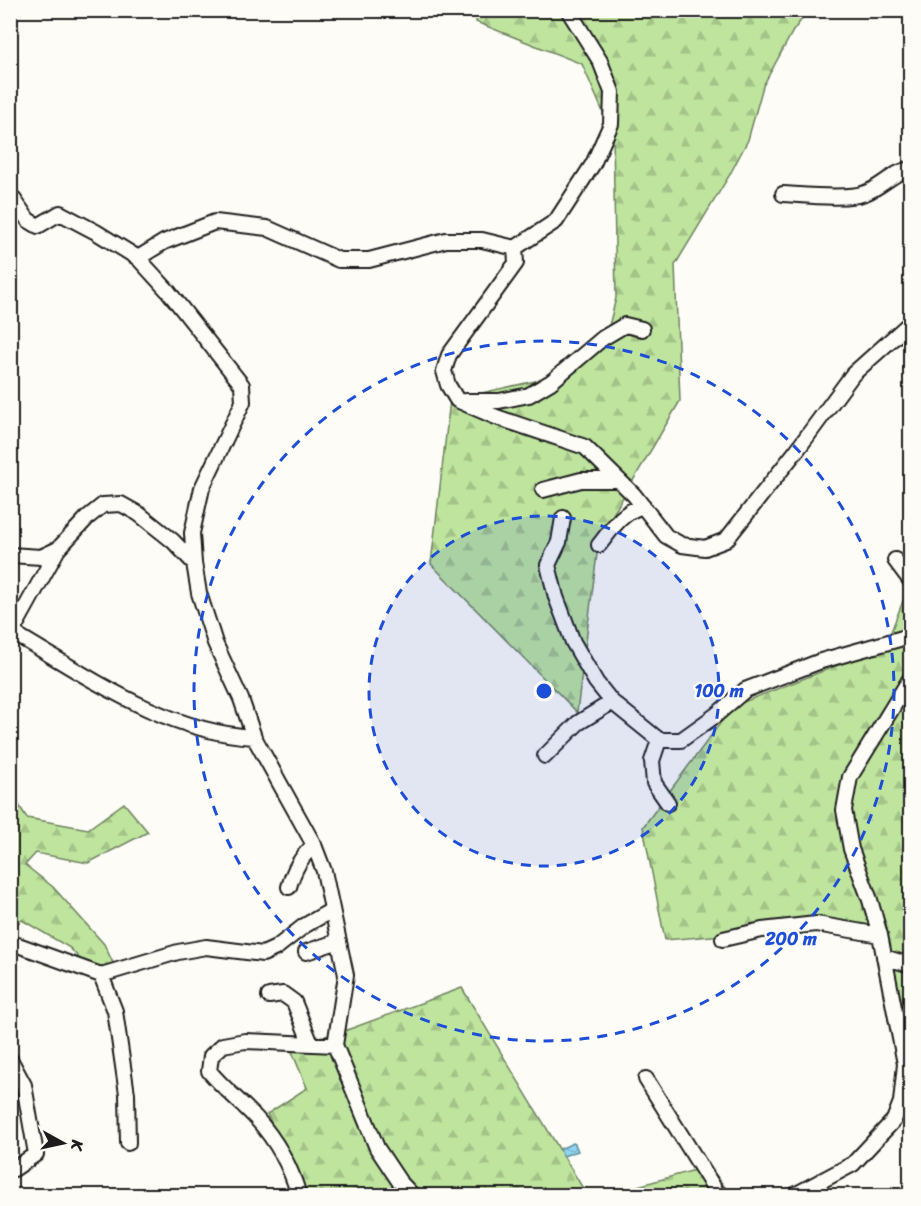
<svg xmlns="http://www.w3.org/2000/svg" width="921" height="1206" viewBox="0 0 921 1206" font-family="Sriracha,sans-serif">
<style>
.forest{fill:url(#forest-firs);stroke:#6d805d;stroke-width:1.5}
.water{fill:url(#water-waves);stroke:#618b9c;stroke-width:1.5}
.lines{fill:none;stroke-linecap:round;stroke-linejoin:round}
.minor-casing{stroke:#1c1c1c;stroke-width:18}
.minor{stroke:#fdfcf7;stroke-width:14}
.ring{fill:none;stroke:#1d4ed8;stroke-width:3;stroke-dasharray:10 8}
.centre{fill:#1d4ed8;stroke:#fdfcf7;stroke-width:3}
.ring-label{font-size:18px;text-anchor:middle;font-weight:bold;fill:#1d4ed8;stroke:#fdfcf7;stroke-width:4.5;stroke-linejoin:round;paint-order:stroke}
</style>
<defs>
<pattern id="forest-firs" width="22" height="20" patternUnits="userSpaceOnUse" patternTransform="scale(1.5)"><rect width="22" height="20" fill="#bee49e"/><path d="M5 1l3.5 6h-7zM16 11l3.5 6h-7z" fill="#a3c388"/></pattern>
<pattern id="water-waves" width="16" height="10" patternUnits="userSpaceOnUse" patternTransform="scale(1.5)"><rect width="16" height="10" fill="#8fd5f1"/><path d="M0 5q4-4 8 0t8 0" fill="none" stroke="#7bb6ce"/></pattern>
</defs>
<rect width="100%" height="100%" fill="#fdfcf7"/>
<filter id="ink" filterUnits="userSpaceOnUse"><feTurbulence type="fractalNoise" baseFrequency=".0167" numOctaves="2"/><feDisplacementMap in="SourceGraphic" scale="12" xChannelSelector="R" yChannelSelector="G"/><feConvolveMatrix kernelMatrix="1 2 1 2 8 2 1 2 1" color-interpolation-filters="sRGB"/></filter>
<g filter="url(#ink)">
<!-- forest -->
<path class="forest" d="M477,11H808L793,31L763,86L748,140L729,176L675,265L680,401L599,538L577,712L431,564L450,400L553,377L607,334L616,298L613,135L582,64L476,22Z
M910,583V1021L873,941L818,927L665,940L643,827L733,706L885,647Z
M10,791L27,818L88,829L124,803L148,832L88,863L36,853L25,865L53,887L104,944L114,965L94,975L70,948L22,920L11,929Z
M462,988L587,1195H305L267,1114L307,1088L288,1042L336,1034Z
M709,1166L731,1195L602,1196Z"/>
<!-- water -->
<path class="water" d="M573,1143L575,1144L578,1151L563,1156L560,1149Z"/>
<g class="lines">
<!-- minor casing -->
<g class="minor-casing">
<path id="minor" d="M10,194L28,220L38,226L60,213L96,232L138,258L168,291L242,385L243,402L202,488L192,533L194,563
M783,194C802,195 849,200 865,193C882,187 893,172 910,169
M515,248L556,221L593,164L611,124L612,92L600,61L568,10
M138,258L164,242L215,222L267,228L339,260H369L446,240H482L515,248L516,263L449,355L444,371L448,385L457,400L496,417L585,447L634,495L666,536L682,545L705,548L726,540L797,450L853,374L910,323
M465,401H499L529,395L551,382L603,338L625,325L642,329
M543,490L581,480H619
M563,518L559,542L548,565L556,597L573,642L596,682L612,702L659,740H681L716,715L745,690L821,661L910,636
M599,545C612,529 621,512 643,506
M10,555L41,557L58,549L88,517L103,505L121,504L139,514L173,541L194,563L199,593L215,643L241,699L254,737L314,845L324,871L346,975L335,1045L377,1148L399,1181L413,1196
M895,560L910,580
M10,631C86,675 164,732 254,737
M12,632L58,549
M659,740L652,761L654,783L668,803
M545,756L578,723L612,702
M289,887C294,869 301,857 314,845
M723,939L762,930L816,924L880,935
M10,945H18L101,975L178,952L206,947L263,954L276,948L304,926L332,910
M306,952L339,941
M884,957L910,965
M101,975L115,1011L127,1094L128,1143
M269,996L283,994L294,1002L311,1044
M10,1059L24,1085L36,1154L14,1169L10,1168
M646,1079L719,1196
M299,1196C291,1167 276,1140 256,1118C241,1102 223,1088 209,1071L211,1056L223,1045L245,1041L335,1045
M793,1196L853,1164L894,1120L901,1102L905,1064L890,987L880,935L870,900L851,849L844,810L850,777L910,679"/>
</g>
<!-- minor -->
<use href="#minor" class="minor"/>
</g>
</g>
<!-- distance rings -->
<circle cx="544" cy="691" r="175" fill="#1d4ed8" fill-opacity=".12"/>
<g class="ring">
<circle cx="544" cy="691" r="175"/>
<circle cx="544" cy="691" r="350"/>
</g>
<circle cx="544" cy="691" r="9" class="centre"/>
<g class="ring-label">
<text x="719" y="697">100 m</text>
<text x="791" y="945">200 m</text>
</g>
<!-- margin -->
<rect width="921" height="1206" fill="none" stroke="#fdfcf7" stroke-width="36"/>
<rect x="18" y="18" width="885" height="1170" fill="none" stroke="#1c1c1c" stroke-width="2" filter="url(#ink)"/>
<!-- north arrow -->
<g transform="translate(63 1143) rotate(98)" stroke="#fdfcf7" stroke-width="4.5" paint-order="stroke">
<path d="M0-4.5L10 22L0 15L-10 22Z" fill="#1c1c1c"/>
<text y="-9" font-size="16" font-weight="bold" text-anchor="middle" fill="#1c1c1c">K</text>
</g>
</svg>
